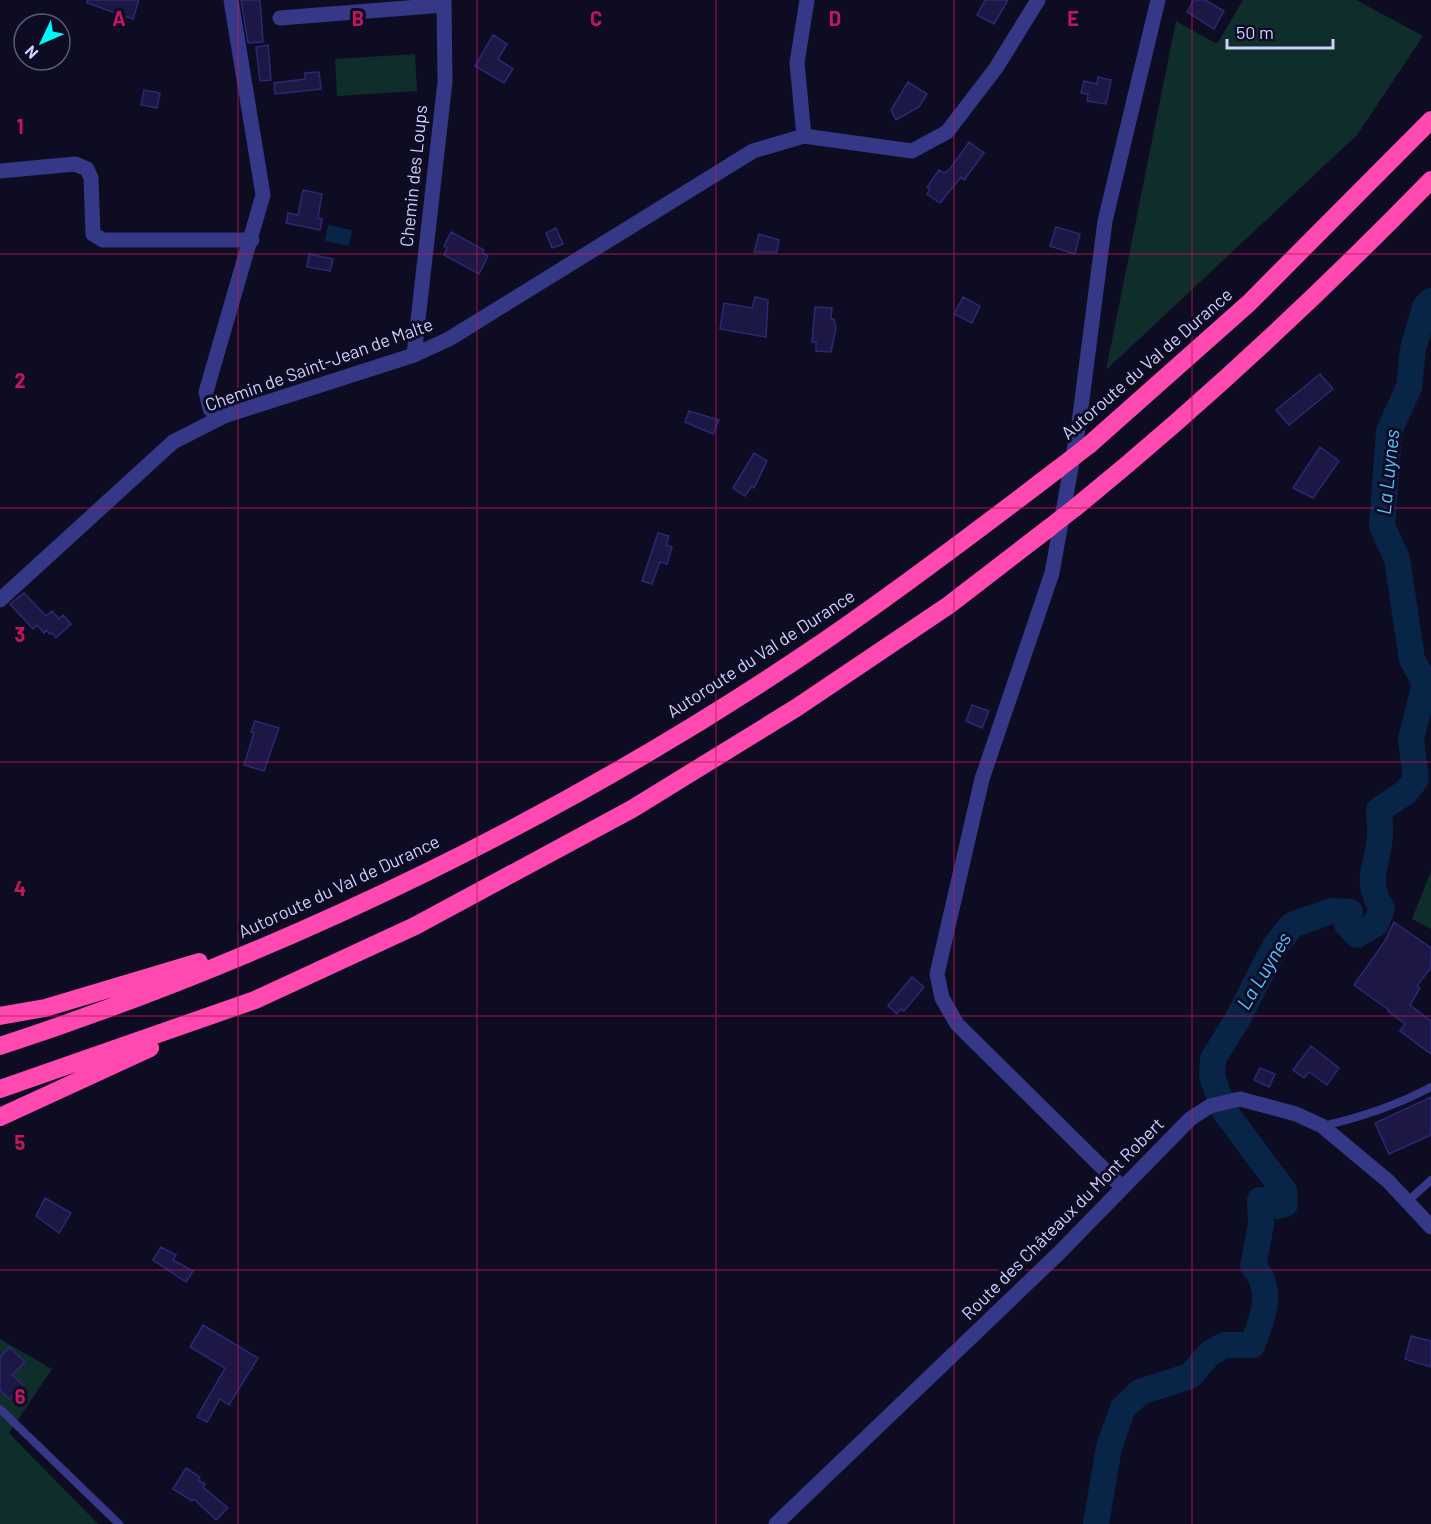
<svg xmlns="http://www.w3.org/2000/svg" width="1431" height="1524" viewBox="0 0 1431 1524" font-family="Barlow,sans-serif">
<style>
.green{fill:#0f2d2a}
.water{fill:#082446}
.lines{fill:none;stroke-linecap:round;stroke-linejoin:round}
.river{stroke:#082446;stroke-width:26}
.building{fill:#1c1745;stroke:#2f2773;stroke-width:1.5}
.lane{stroke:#343886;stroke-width:8}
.street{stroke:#343886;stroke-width:15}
.highway{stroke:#ff49b1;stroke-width:18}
.highway-bridge{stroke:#ff49b1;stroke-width:18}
.grid{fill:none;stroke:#c2185b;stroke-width:1.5;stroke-opacity:0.55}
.labels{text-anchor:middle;stroke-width:6;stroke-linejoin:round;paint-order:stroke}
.street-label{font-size:18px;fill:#cfceff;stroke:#0e0c23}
.water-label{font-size:20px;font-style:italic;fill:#5cc2ff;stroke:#0e0c23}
.grid-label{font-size:20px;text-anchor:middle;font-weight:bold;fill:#c2185b;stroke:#0e0c23;stroke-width:6;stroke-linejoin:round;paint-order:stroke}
</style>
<rect width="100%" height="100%" fill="#0e0c23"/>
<!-- green -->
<path class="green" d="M1243,0H1356L1423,36L1357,135L1106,370L1176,21L1217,44Z
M415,54L417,91L337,96L335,59Z
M1431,871V929L1412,919Z
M0,1339L52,1369L9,1433L98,1524H0Z"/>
<!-- water -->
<path class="water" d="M328,225L352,230L349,246L325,241Z"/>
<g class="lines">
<!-- river -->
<path class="river" d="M1096,1524L1109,1447L1123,1408L1140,1392L1190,1376L1210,1353L1225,1345H1252C1263,1318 1275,1290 1253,1266L1261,1225L1260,1200L1279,1206L1285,1204L1284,1191L1224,1110L1212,1076L1213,1059L1237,1020L1275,946L1292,925L1331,911L1350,912L1347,924L1357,935L1376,924L1382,908C1363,880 1379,863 1380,834C1381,826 1379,818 1379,810L1406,792L1416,779L1411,739L1425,684L1412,659L1397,559L1382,526L1389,431L1409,387L1413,349L1425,307L1431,301"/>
</g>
<!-- building -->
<path class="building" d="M87,0H139L133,19L87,3Z
M241,0H260L263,42L248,43Z
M985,0H1008L994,24L977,15Z
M1194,0H1205L1224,11L1214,29L1187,12Z
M493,35L507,44L498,59L513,69L504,83L475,66Z
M268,45L271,80L260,81L256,47Z
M319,72L321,89L275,94L274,83L305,79V73Z
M1098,77L1111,80L1106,104L1087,101L1088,94L1081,93L1084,81L1097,84Z
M908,82L927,94L919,107L896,120L891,110Z
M144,90L160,93L157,108L141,105Z
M969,142L984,153L964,180L961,177L940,203L927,194L930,189L927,187L939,170L944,173L950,169Z
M303,190L322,194L318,218L322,219L320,230L286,223L288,213L298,215Z
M1056,227L1080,234L1075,254L1050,246Z
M556,228L563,244L552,248L546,233Z
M451,232L484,250L482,253L488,256L479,274L444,255L447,248L444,246Z
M759,234L779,240L777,252H754Z
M309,254L333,259L330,271L307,267Z
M755,297L768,300L766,337L720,329L724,303L752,308Z
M963,297L980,306L972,323L954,314Z
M815,307L832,308L831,319H834L836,328L831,352L816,351V342H812Z
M1320,374L1333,389L1289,425L1276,410Z
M689,411L719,420L713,434L685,422Z
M1320,447L1339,461L1313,498L1293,488Z
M754,453L767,461L754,488L752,486L745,496L733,488Z
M658,533L669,536L666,545L672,547L667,564L660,562L652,584L642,581Z
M24,593L46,616L52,611L59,619L63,615L71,624L56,638L52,633L50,634L46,630L44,633L37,625L33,629L10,604Z
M972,705L989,711L982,728L966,721Z
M255,721L279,728L264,771L244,765L254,733L251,732Z
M1394,922L1431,948V967L1417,986L1420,988L1410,1005L1431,1021V1054L1400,1031L1405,1024L1388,1011L1389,1010L1354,985L1385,941Z
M912,977L924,987L904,1011L901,1009L897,1014L888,1006Z
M1311,1046L1339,1068L1327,1085L1309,1072L1304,1078L1293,1070Z
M1260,1068L1275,1074L1269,1087L1254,1080Z
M1431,1097V1135L1389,1154L1375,1123Z
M45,1198L71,1213L59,1233L36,1216Z
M161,1247L176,1255L173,1260L193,1271L186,1282L153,1260Z
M203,1325L258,1358L229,1405L220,1399L207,1422L197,1417L225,1368L190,1347Z
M1411,1336L1431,1341V1367L1405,1359Z
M9,1347L25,1362L12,1375L23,1385L9,1399L0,1390V1358Z
M186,1468L200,1477L198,1480L205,1484L203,1487L228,1508L216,1520L194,1499L192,1501L173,1489Z"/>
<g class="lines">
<!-- lane -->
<path class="lane" d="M1323,1126C1362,1117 1396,1106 1431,1087
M1408,1201L1431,1180
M0,1409L119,1524"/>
<!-- street -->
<path class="street" d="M280,18L444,5
M804,136L797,63L807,0
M0,171L75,164L87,169L91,178L93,234L103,240H252
M414,355L445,82L444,0
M224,416L210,409L206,392L263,195L231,0
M0,600L173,442L224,416L414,355L449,339L753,151L804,136L912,151L947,132L996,68L1038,0
M1122,1187L957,1024L942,998L937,974L982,779L1052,573L1079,423L1105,221L1158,0
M776,1524L1058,1254L1190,1119L1210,1106L1240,1099L1296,1114L1322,1126L1388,1181L1431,1227"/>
<!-- highway -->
<path class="highway" d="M1089,445L1249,303L1431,120
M1076,507C1201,405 1319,295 1431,180
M0,1016L45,1008L199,962
M0,1046C290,951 570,814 823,642C903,587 981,528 1058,469
M0,1089L255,1000L415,926L632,809L796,708L949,605L1049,528
M0,1117L150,1048"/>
<!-- highway-bridge -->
<path class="highway-bridge" d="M1058,469L1089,445
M1049,528L1076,507"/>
</g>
<!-- grid -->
<path class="grid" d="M238,0V1524M477,0V1524M716,0V1524M954,0V1524M1192,0V1524M0,254H1431M0,508H1431M0,762H1431M0,1016H1431M0,1270H1431"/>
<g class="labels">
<!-- street labels -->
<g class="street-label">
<text transform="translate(414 176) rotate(-84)" y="6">Chemin des Loups</text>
<text transform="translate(1147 364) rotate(-41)" y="6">Autoroute du Val de Durance</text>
<text transform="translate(319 365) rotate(-20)" y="6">Chemin de Saint-Jean de Malte</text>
<text transform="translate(761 654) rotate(-33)" y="6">Autoroute du Val de Durance</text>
<text transform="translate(339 887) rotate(-25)" y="6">Autoroute du Val de Durance</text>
<text transform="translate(1063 1219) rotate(-45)" y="6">Route des Châteaux du Mont Robert</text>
</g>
<!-- water labels -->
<g class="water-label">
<text transform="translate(1388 472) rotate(-84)" y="7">La Luynes</text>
<text transform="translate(1264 971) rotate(-59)" y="7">La Luynes</text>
</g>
</g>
<g class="grid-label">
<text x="119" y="26">A</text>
<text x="358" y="26">B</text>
<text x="596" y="26">C</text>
<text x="835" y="26">D</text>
<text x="1073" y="26">E</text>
<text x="20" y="134">1</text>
<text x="20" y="388">2</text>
<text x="20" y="642">3</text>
<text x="20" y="896">4</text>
<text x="20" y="1150">5</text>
<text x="20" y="1404">6</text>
</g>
<!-- north arrow -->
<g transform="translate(42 42) rotate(226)"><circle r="28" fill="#0e0c23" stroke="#5b5a7b" stroke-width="1.5"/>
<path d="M0-4.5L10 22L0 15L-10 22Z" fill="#00f7f9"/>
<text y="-9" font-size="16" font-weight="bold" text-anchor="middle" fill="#cfceff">N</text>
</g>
<!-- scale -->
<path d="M1227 39v9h106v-9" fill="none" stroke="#cfceff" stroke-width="3"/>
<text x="1236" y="39" font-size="18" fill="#cfceff" stroke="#0e0c23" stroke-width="4.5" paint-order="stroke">50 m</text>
</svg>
